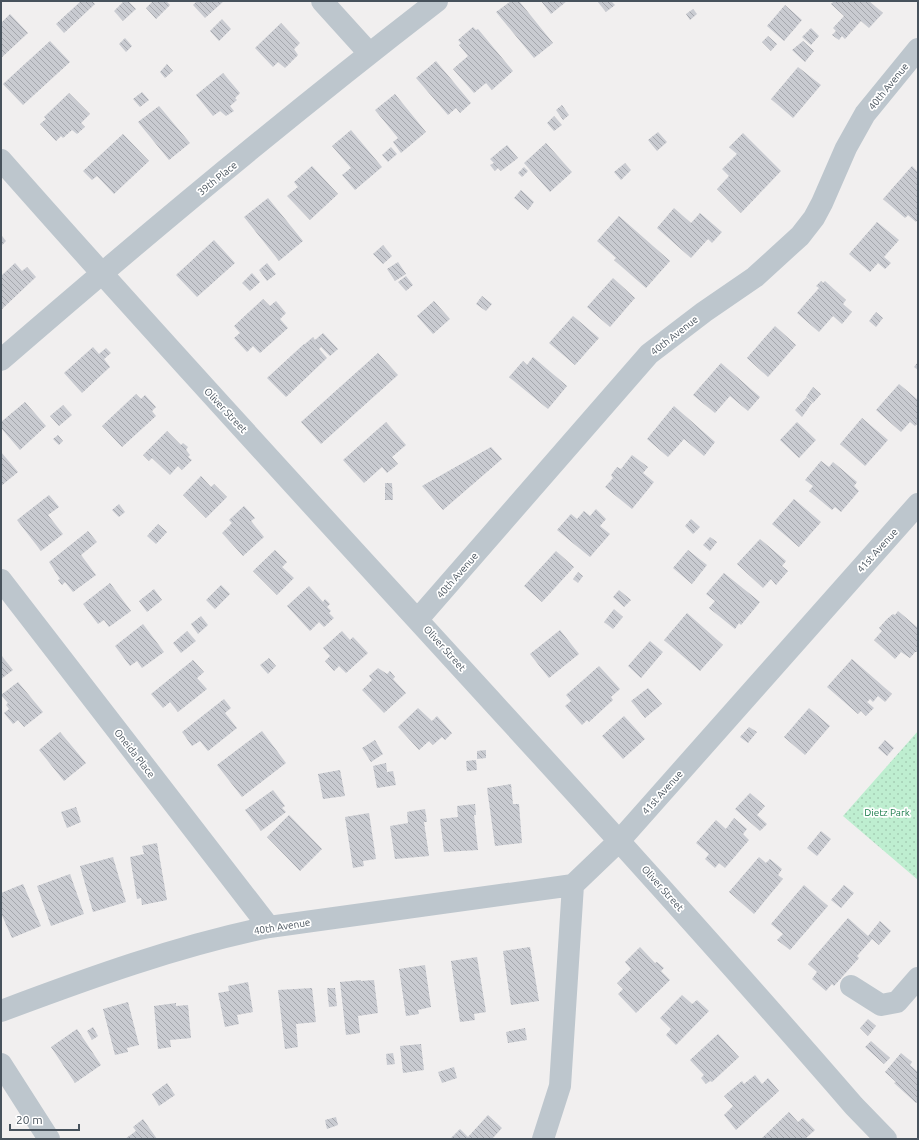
<svg xmlns="http://www.w3.org/2000/svg" width="919" height="1140" viewBox="0 0 919 1140" font-family="Ubuntu,sans-serif">
<style>
.park{fill:url(#park-dots)}
.building{fill:url(#building-back-hatch)}
.lines{fill:none;stroke-linecap:round;stroke-linejoin:round}
.minor{stroke:#bdc6cd;stroke-width:22}
.labels{text-anchor:middle;stroke-width:3.5;stroke-linejoin:round;paint-order:stroke}
.street-label{font-size:10px;fill:#47525c;stroke:#fff}
.park-label{font-size:10px;fill:#197c4a;stroke:#fff}
</style>
<defs>
<pattern id="park-dots" width="8" height="8" patternUnits="userSpaceOnUse"><rect width="8" height="8" fill="#beeed0"/><path d="M2 2h.1M6 6h.1" fill="none" stroke="#a5ceb5" stroke-width="1.8" stroke-linecap="round"/></pattern>
<pattern id="building-back-hatch" width="6" height="6" patternUnits="userSpaceOnUse"><rect width="6" height="6" fill="#c9cbd1"/><path d="M-1 5l2 2M0 0l6 6M5-1l2 2" fill="none" stroke="#a5a7ad"/></pattern>
</defs>
<rect width="100%" height="100%" fill="#f1efef"/>
<!-- park -->
<path class="park" d="M918,731V880L843,816Z"/>
<!-- building -->
<path class="building" d="M81,1H92L95,4L64,33L56,24Z
M124,1H128L136,9L123,21L114,11Z
M153,1H166L170,5L156,19L146,8Z
M197,1H224L205,18L193,5Z
M511,1H519L553,43L534,58L496,12Z
M541,1H567L551,14Z
M597,1H611L615,5L606,12Z
M834,1H869L883,13L869,28L861,21L845,39L842,36L839,40L832,35L836,31L833,28L844,16L831,4Z
M785,5L802,20L784,41L767,26Z
M693,9L697,14L690,20L686,14Z
M10,14L28,33L1,58V23Z
M222,19L231,29L219,41L210,31Z
M281,23L300,43L294,49L298,55L285,68L278,62L273,67L255,48Z
M473,27L476,30L478,29L513,71L492,90L486,83L474,93L453,69L468,56L459,45L461,43L458,40Z
M811,28L819,36L811,45L802,37Z
M768,36L777,44L771,51L762,42Z
M125,38L132,46L126,52L119,44Z
M50,41L70,62L23,105L3,84Z
M803,41L814,51L805,62L792,50Z
M436,61L471,103L460,113L456,108L448,115L416,78Z
M167,64L173,71L165,78L160,72Z
M798,67L821,85L793,118L771,99Z
M223,73L240,93L235,98L237,100L230,106L234,111L226,116L220,111L213,116L196,95Z
M142,92L149,100L140,107L133,99Z
M69,93L90,114L81,123L85,127L77,134L72,130L63,138L61,136L56,141L40,124L46,119L44,117Z
M395,94L426,132L401,153L393,142L398,138L375,110Z
M562,105L569,115L563,120L556,110Z
M159,106L190,143L169,160L138,122Z
M554,116L562,125L554,131L547,123Z
M351,130L382,167L355,190L342,175L351,168L332,146Z
M658,132L667,142L657,151L648,140Z
M743,133L781,171L741,213L717,189L729,176L722,169L737,154L729,147Z
M123,134L149,161L114,194L97,176L92,180L83,171Z
M546,143L572,172L550,192L524,163Z
M507,145L518,158L501,171L498,168L495,171L490,165L494,163L490,159Z
M391,147L397,154L388,162L382,155Z
M625,163L631,170L621,180L614,172Z
M312,166L338,194L310,220L287,196L298,187L294,182Z
M912,166L918,172L917,205L918,219L916,222L908,215L905,218L883,199Z
M524,167L528,171L522,177L518,173Z
M521,190L534,202L528,210L514,198Z
M268,198L303,241L279,261L244,217Z
M674,208L691,223L700,213L722,232L712,243L708,239L691,258L657,228Z
M619,216L670,261L646,288L614,260L616,258L597,241Z
M877,222L899,240L884,257L891,263L885,269L878,263L870,272L849,254Z
M1,235L6,241L1,246Z
M214,240L235,263L197,297L176,275Z
M383,245L392,256L383,264L373,254Z
M398,262L406,274L395,281L387,269Z
M15,263L22,271L27,267L36,277L1,310V276Z
M267,263L276,274L267,281L259,270Z
M252,273L260,282L250,291L242,283Z
M406,276L413,285L406,291L398,282Z
M613,278L635,298L610,327L587,307Z
M821,281L823,283L825,281L846,300L843,304L852,312L842,324L833,316L819,332L797,313L819,288L816,286Z
M482,296L492,304L486,311L476,304Z
M263,299L270,306L276,301L286,313L280,319L288,328L260,353L253,346L247,352L234,338L240,333L234,326Z
M434,301L450,319L433,334L417,316Z
M876,312L883,318L876,327L869,321Z
M573,316L599,338L575,365L549,343Z
M775,326L796,345L768,377L747,358Z
M323,333L338,349L330,356L321,347L319,349L327,358L286,397L267,378L304,344H305L313,337L315,340Z
M93,347L99,354L106,348L111,353L104,359L110,367L82,393L64,373Z
M378,353L398,375L321,444L301,422Z
M533,357L567,386L548,409L509,377L523,361L527,365Z
M918,362V370L914,367Z
M721,363L760,397L748,411L730,396L715,413L693,395Z
M899,384L918,400V423L915,426L910,422L901,432L876,410Z
M813,387L821,394L813,403L806,397Z
M136,394L141,399L145,395L156,407L152,411L156,416L122,447L102,426Z
M806,398L812,403L802,417L795,410Z
M25,402L46,426L20,450L1,428V422Z
M63,405L72,415L59,426L50,416Z
M674,406L715,442L704,456L684,439L668,457L647,439Z
M862,418L888,440L865,466L840,444Z
M386,422L406,445L392,457L398,464L387,473L382,467L364,483L343,460Z
M797,422L816,440L799,458L780,440Z
M167,431L181,445L183,443L188,447L186,450L190,455L188,457L192,460L182,470L178,466L170,475L152,458L149,461L143,455Z
M58,435L63,441L59,445L53,439Z
M491,447L502,459L443,510L422,486Z
M1,452L18,472L1,486Z
M632,455L648,467L643,473L654,482L632,509L605,487L613,478L611,475L617,467L621,469Z
M821,461L829,467L833,462L857,482L854,486L859,491L841,512L835,507L832,510L809,491L813,486L805,480Z
M201,476L211,487L214,484L227,497L206,518L183,495Z
M385,483H392L393,500H385Z
M49,495L59,507L48,515L63,534L41,551L17,520Z
M794,499L821,522L799,547L772,524Z
M119,504L125,512L119,517L112,510Z
M244,506L255,518L251,521L264,537L243,556L222,533L232,523L229,520Z
M596,509L606,519L600,526L610,534L590,557L557,530L571,514L577,519L584,511L590,516Z
M691,519L700,527L693,534L685,526Z
M158,524L167,532L156,544L147,536Z
M88,531L97,542L81,555L96,575L73,592L65,582L62,585L58,580L60,579L49,562Z
M710,537L717,542L710,551L703,545Z
M760,539L786,561L782,566L788,571L776,585L771,579L763,588L737,564Z
M275,550L287,562L282,567L294,578L277,595L253,571Z
M688,550L707,565L692,584L673,568Z
M556,551L574,567L542,602L524,586Z
M578,572L583,576L578,583L573,579Z
M724,573L760,602L741,625L739,623L735,629L709,608L715,601L706,594Z
M110,583L131,611L109,627L104,620L98,624L83,604Z
M221,585L230,594L215,609L206,600Z
M309,586L323,602L325,599L330,604L327,607L331,611L329,613L334,618L324,627L319,622L310,631L287,606Z
M154,589L162,600L147,612L139,601Z
M619,590L631,600L624,607L613,597Z
M614,609L623,617L613,629L604,622Z
M898,611L918,628V652H915L910,658L901,652L895,659L874,640L882,631L879,628L887,619L893,614L895,615Z
M687,613L723,645L700,671L664,640Z
M201,616L208,625L198,634L191,624Z
M143,624L164,652L142,668L137,661L130,666L115,646Z
M560,630L579,654L549,678L530,654Z
M187,631L196,641L181,653L173,643Z
M342,631L350,640L353,637L368,653L346,673L339,666L334,671L325,661L330,656L323,648Z
M650,641L663,652L641,678L628,666Z
M1,655L13,670L1,679Z
M269,658L276,666L268,674L260,665Z
M852,659L892,694L885,702L878,696L873,702L870,699L867,702L874,708L866,716L861,711L858,714L827,687Z
M193,660L204,672L197,678L207,689L178,712L170,702L163,708L151,694Z
M599,666L620,689L611,697L613,700L589,722L587,720L582,725L565,706L571,701L566,695Z
M378,668L387,674L390,671L395,677L393,679L406,693L384,713L362,690L372,680L369,676Z
M18,682L43,712L24,727L18,720L13,724L4,713L9,709L6,705L8,703L1,695Z
M648,688L662,704L645,718L631,701Z
M224,699L231,708L225,713L237,728L208,751L200,741L192,746L182,732Z
M418,708L432,721L437,716L452,733L445,740L442,737L433,745L429,741L419,750L398,727Z
M809,708L830,726L805,755L784,737Z
M624,716L645,739L623,759L602,736Z
M749,727L757,732L748,743L740,737Z
M262,731L286,763L242,797L217,765Z
M60,732L86,763L64,781L39,750Z
M375,740L383,754L371,762L362,748Z
M885,740L894,748L887,756L878,748Z
M486,750V758L477,759V751Z
M476,760L477,770L467,771L466,761Z
M386,763L387,772L393,771L396,785L377,788L373,766Z
M340,770L345,796L323,799L318,774Z
M511,784L513,804H519L522,843L495,846L487,788Z
M273,790L285,806L282,808L286,812L261,831L245,810Z
M750,793L765,806L757,815L767,824L760,831L735,809Z
M475,804L476,815H474L478,850L444,852L440,819L458,817L457,806Z
M76,807L81,822L67,828L61,812Z
M425,809L427,822H424L429,856L395,859L390,826L408,823L407,812Z
M369,813L376,859L363,861L364,866L353,868L345,817Z
M289,815L322,849L300,871L267,837Z
M734,818L747,829L743,834L749,840L725,868L719,863L715,868L705,859L709,854L696,843L716,820L726,829Z
M821,831L831,839L817,856L807,848Z
M157,843L167,900L142,905L141,898L137,899L130,857L144,854L142,846Z
M113,857L126,902L93,912L80,866Z
M759,857L766,863L770,859L782,869L778,875L783,879L754,914L729,892Z
M70,874L84,914L51,926L37,886Z
M23,884L41,926L12,938L1,913V893Z
M804,885L828,906L790,950L777,940L783,934L771,924Z
M844,885L854,893L841,908L831,900Z
M848,918L868,936L880,921L891,931L879,945L872,939L857,956L859,958L834,986L832,984L826,991L812,979L817,972L808,964Z
M530,947L539,1001L511,1005L503,951Z
M640,947L655,963L657,962L664,968L661,971L670,980L636,1013L618,994L623,989L617,983L631,969L625,962Z
M477,957L486,1012L474,1014L475,1020L460,1022L451,961Z
M425,965L431,1007L418,1010L419,1014L406,1016L399,969Z
M361,980V981L374,980L378,1013L358,1016L360,1033L346,1035L340,982Z
M248,982L253,1012L237,1015L239,1024L225,1027L218,993L229,991L228,986Z
M312,988L316,1022L296,1024L298,1047L285,1049L278,990Z
M327,988H335L337,1006L329,1007Z
M682,995L692,1004L697,1000L709,1011L676,1045L666,1035L671,1029L660,1018Z
M128,1002L139,1045L127,1048L128,1052L115,1055L103,1009Z
M176,1003V1006L188,1005L191,1038L170,1040L171,1047L158,1049L154,1006Z
M868,1019L876,1026L868,1036L860,1028Z
M93,1027L98,1036L92,1040L87,1031Z
M525,1028L527,1040L508,1043L506,1032Z
M77,1029L101,1065L75,1083L51,1047Z
M718,1034L739,1057L712,1082L710,1081L706,1084L701,1078L704,1075L690,1060Z
M871,1041L890,1058L884,1064L865,1047Z
M421,1044L424,1070L403,1073L400,1046Z
M393,1053L395,1064L387,1065L386,1054Z
M901,1053L912,1062L910,1065L918,1072V1101L916,1103L894,1083L896,1082L885,1072Z
M454,1067L457,1078L442,1083L438,1072Z
M755,1075L762,1084L768,1078L779,1091L736,1130L724,1115L733,1106L724,1096L742,1081L744,1084Z
M167,1083L175,1095L159,1106L152,1094Z
M789,1112L798,1122L803,1118L815,1130L805,1139H763L762,1138Z
M488,1115L502,1128L492,1139H450L460,1129L468,1137Z
M336,1117L338,1125L327,1129L325,1120Z
M143,1119L157,1139H125L136,1131L133,1127Z"/>
<g class="lines">
<!-- minor -->
<path class="minor" d="M322,1L369,53
M1,160C282,479 576,785 854,1106L886,1139
M1,360C143,237 288,116 437,1
M1,580L269,927
M418,619L649,354L704,312L755,277L800,236L814,218L822,203L846,148L865,114L918,49
M851,986L881,1005L897,1002L918,978
M1,1011C89,978 177,946 269,927L573,885
M1,1064L49,1139
M543,1139L560,1086L573,885L620,840L918,504"/>
</g>
<g class="labels">
<!-- street labels -->
<g class="street-label">
<text transform="translate(888 86) rotate(-51)" y="4">40th Avenue</text>
<text transform="translate(217 178) rotate(-39)" y="4">39th Place</text>
<text transform="translate(674 335) rotate(-38)" y="4">40th Avenue</text>
<text transform="translate(226 410) rotate(47)" y="4">Oliver Street</text>
<text transform="translate(877 550) rotate(-48)" y="4">41st Avenue</text>
<text transform="translate(457 575) rotate(-49)" y="4">40th Avenue</text>
<text transform="translate(445 648) rotate(48)" y="4">Oliver Street</text>
<text transform="translate(135 753) rotate(52)" y="4">Oneida Place</text>
<text transform="translate(662 792) rotate(-48)" y="4">41st Avenue</text>
<text transform="translate(663 888) rotate(48)" y="4">Oliver Street</text>
<text transform="translate(282 926) rotate(-9)" y="4">40th Avenue</text>
</g>
<!-- park labels -->
<g class="park-label">
<text x="887" y="816">Dietz Park</text>
</g>
</g>
<!-- border -->
<rect width="919" height="1140" fill="none" stroke="#47525c" stroke-width="4"/>
<!-- scale -->
<path d="M10 1124v6h69v-6" fill="none" stroke="#47525c" stroke-width="2"/>
<text x="16" y="1124" font-size="12" fill="#47525c" stroke="#ffffff" stroke-width="3" paint-order="stroke">20 m</text>
</svg>
